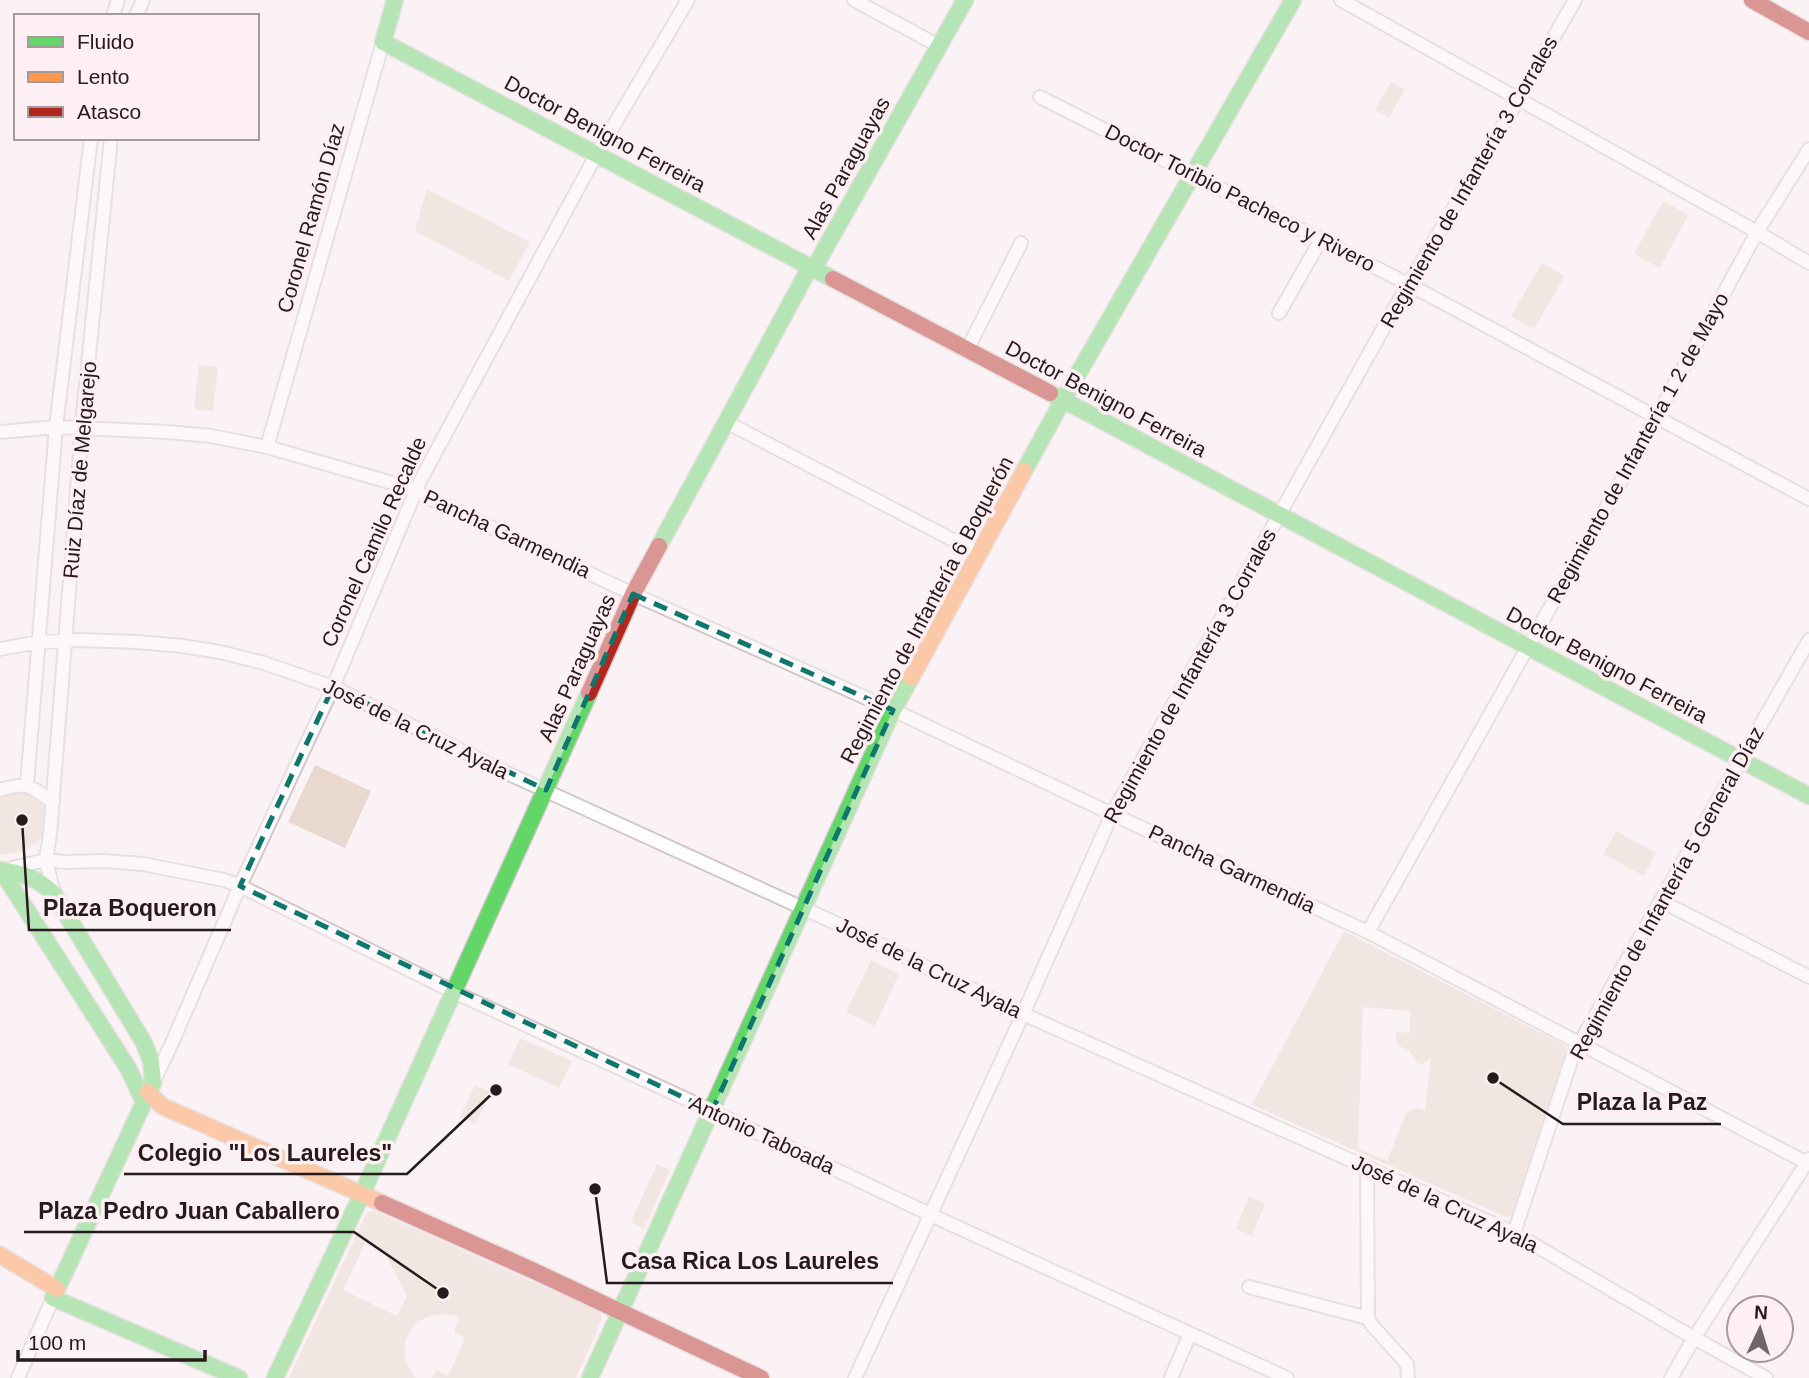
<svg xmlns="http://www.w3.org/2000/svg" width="1809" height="1378" viewBox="0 0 1809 1378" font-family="Helvetica,sans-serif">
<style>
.green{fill:#e9d8cf;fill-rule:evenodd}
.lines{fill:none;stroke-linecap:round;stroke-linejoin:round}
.street-casing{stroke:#d2c8ca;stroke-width:16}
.fast-casing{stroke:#d2c8ca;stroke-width:19}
.slow-casing{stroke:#d2c8ca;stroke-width:19}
.jam-casing{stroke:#d2c8ca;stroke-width:19}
.street{stroke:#fefdfd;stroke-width:12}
.fast{stroke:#63d668;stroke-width:16}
.slow{stroke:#ff974d;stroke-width:16}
.jam{stroke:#b3261e;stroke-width:16}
.marked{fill:none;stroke:#0f766e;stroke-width:5;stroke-dasharray:14 9;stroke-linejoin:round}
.labels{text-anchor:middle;stroke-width:7;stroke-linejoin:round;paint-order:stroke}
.street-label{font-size:21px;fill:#261a1c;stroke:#fdeff2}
.leader{fill:none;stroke:#261a1c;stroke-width:2.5}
.callout-dot{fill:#261a1c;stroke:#fdeff2;stroke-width:2.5}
.callout-label{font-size:23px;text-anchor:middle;font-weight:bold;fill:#261a1c;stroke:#fdeff2;stroke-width:7;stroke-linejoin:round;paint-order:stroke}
</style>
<rect width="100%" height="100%" fill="#faf2f4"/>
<!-- green -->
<path class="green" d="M1391,82L1405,90L1389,118L1375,110Z
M427,189L530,242L509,281L415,231Z
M1663,201L1688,215L1660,268L1634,254Z
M1542,263L1565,276L1534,329L1511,316Z
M199,365L218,367L213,411L194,409Z
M315,765L371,791L345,848L288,822Z
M20,790L29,792L42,800L46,806L44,834L38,842L22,851L0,855V796Z
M1616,831L1656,853L1644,876L1603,854Z
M1344,931L1566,1046L1567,1050L1511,1216L1506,1217L1252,1105ZM1363,1007L1410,1011V1033L1395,1032L1397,1045C1399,1046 1408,1050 1409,1051C1417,1059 1416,1073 1431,1057L1425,1111C1419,1107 1413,1107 1406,1113L1387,1161L1358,1148Z
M871,960L899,974L875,1026L846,1012Z
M520,1038L572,1061L559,1088L508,1064Z
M475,1085L491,1092L475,1124L460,1117Z
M657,1164L670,1170L644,1229L631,1222Z
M1249,1197L1265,1203L1252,1236L1236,1229Z
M374,1211L600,1312L602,1319L576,1378H432L436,1370L448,1376L465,1338L454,1332L459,1317C418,1303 387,1344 416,1378H289L367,1212ZM365,1243L384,1252L407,1296L397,1316L343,1290Z"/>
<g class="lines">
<!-- street casing -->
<g class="street-casing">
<path id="street" d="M854,0L939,46
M1341,0L1757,232L1809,263
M113,16L118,0
M136,16L143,0
M1040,97L1408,284L1809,499
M1279,313L1322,238
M967,350L1021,243
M726,422L978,553
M0,432L56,427L168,432L211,436L267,447L403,486L633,594L893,710L1112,814L1368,932L1809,1164
M267,447L383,42
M0,649L39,642L79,640L138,642L182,646L220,652L264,663L333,687L509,774L842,926L1023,1014L1514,1233L1682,1331L1766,1378
M27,784L56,427L91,138
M0,790C29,781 29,786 53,802
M7,869L46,860L65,862L104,861L143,864L224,880L240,886L454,992L712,1111L944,1221L1287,1378
M54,894L46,860L50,834L83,414L111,138
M1661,901L1809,977
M1368,932L1657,417L1757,232L1809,149
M154,1081L171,1045L240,886L333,687L420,481L595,157L688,0
M1367,1167L1368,1318L1371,1324L1407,1364L1408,1378
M1514,1233L1573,1055L1809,640
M1249,1287L1368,1318
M18,1378L53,1298
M855,1378L1023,1014L1112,814L1402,295L1518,100L1575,0
M1171,1378L1190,1334
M1671,1378L1694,1338L1809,1159"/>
</g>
<!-- fast casing -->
<g class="fast-casing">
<path id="fast" d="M395,0L383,42L833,279
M1050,393L1809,796
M1024,471L1063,400L1293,0
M659,546L808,271L814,268L965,0
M0,870C24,874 36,877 54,894L144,1043L151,1061L153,1083L53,1298L239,1378
M1,870L128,1068L144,1102
M275,1378L362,1194L589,693
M590,1378L893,710L911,678"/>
</g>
<!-- slow casing -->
<g class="slow-casing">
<path id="slow" d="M911,678L1024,471
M148,1092L162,1106L382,1203
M0,1255L57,1289"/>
</g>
<!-- jam casing -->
<g class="jam-casing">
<path id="jam" d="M1752,0L1809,32
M833,279L1050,393
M589,693L633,594L659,546
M382,1203L534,1271L761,1378"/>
</g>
<!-- street -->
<use href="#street" class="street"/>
<!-- fast -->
<use href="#fast" class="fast"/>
<!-- slow -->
<use href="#slow" class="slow"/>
<!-- jam -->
<use href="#jam" class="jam"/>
</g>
<!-- marked area -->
<path d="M0 0H1809V1378H0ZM633,594L893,710L712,1111L240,886L333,687L546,790Z" fill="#faf2f4" fill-opacity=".55" fill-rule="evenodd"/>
<path class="marked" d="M633,594L893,710L712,1111L240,886L333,687L546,790Z"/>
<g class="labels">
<!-- street labels -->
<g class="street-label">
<text transform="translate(605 134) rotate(28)" y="7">Doctor Benigno Ferreira</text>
<text transform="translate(846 168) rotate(-61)" y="7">Alas Paraguayas</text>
<text transform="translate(1469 182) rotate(-60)" y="7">Regimiento de Infantería 3 Corrales</text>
<text transform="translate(1240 198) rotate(27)" y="7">Doctor Toribio Pacheco y Rivero</text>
<text transform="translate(311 218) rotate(-74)" y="7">Coronel Ramón Díaz</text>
<text transform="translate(1106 399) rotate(28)" y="7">Doctor Benigno Ferreira</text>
<text transform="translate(1638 448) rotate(-61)" y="7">Regimiento de Infantería 1 2 de Mayo</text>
<text transform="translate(80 470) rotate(-85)" y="7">Ruiz Díaz de Melgarejo</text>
<text transform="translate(507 534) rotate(25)" y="7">Pancha Garmendia</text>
<text transform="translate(374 542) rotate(-66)" y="7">Coronel Camilo Recalde</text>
<text transform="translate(927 610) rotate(-62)" y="7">Regimiento de Infantería 6 Boquerón</text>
<text transform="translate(1607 665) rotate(28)" y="7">Doctor Benigno Ferreira</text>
<text transform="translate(577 668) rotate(-66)" y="7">Alas Paraguayas</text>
<text transform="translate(1190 676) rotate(-61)" y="7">Regimiento de Infantería 3 Corrales</text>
<text transform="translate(416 729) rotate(26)" y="7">José de la Cruz Ayala</text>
<text transform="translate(1232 869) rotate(25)" y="7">Pancha Garmendia</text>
<text transform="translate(1667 893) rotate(-61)" y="7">Regimiento de Infantería 5 General Díaz</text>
<text transform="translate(929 968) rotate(26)" y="7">José de la Cruz Ayala</text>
<text transform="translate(762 1135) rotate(25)" y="7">Antonio Taboada</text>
<text transform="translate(1445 1204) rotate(25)" y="7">José de la Cruz Ayala</text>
</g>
</g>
<!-- callouts -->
<path class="leader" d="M22 820L29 930H231M1493 1078L1563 1124H1721M496 1090L407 1174H124M443 1293L354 1232H24M595 1189L607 1283H893"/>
<g class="callout-dot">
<circle cx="22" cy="820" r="7"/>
<circle cx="1493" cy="1078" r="7"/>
<circle cx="496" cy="1090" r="7"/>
<circle cx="443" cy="1293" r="7"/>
<circle cx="595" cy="1189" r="7"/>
</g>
<g class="callout-label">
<text x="130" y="916">Plaza Boqueron</text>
<text x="1642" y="1110">Plaza la Paz</text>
<text x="265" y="1161">Colegio "Los Laureles"</text>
<text x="189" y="1219">Plaza Pedro Juan Caballero</text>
<text x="750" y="1269">Casa Rica Los Laureles</text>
</g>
<!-- legend -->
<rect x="14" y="14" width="245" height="126" fill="#fdeff2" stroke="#a79a9c" stroke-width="2"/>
<rect x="28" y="37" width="35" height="10" fill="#63d668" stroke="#a79a9c" stroke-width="2"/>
<text x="77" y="49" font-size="21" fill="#261a1c">Fluido</text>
<rect x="28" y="72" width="35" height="10" fill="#ff974d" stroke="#a79a9c" stroke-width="2"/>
<text x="77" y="84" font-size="21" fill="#261a1c">Lento</text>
<rect x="28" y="107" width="35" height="10" fill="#b3261e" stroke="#a79a9c" stroke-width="2"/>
<text x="77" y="119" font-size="21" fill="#261a1c">Atasco</text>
<!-- north arrow -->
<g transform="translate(1760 1329) rotate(4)"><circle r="33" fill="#fdeff2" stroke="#a79a9c" stroke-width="2"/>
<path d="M0-5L12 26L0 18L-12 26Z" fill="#706668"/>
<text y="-10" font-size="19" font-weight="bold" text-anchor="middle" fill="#261a1c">N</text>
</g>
<!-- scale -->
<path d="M18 1350v10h187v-10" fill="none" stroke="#261a1c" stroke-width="3.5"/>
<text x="28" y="1350" font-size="21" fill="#261a1c" stroke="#fdeff2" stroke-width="5" paint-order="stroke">100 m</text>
</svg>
